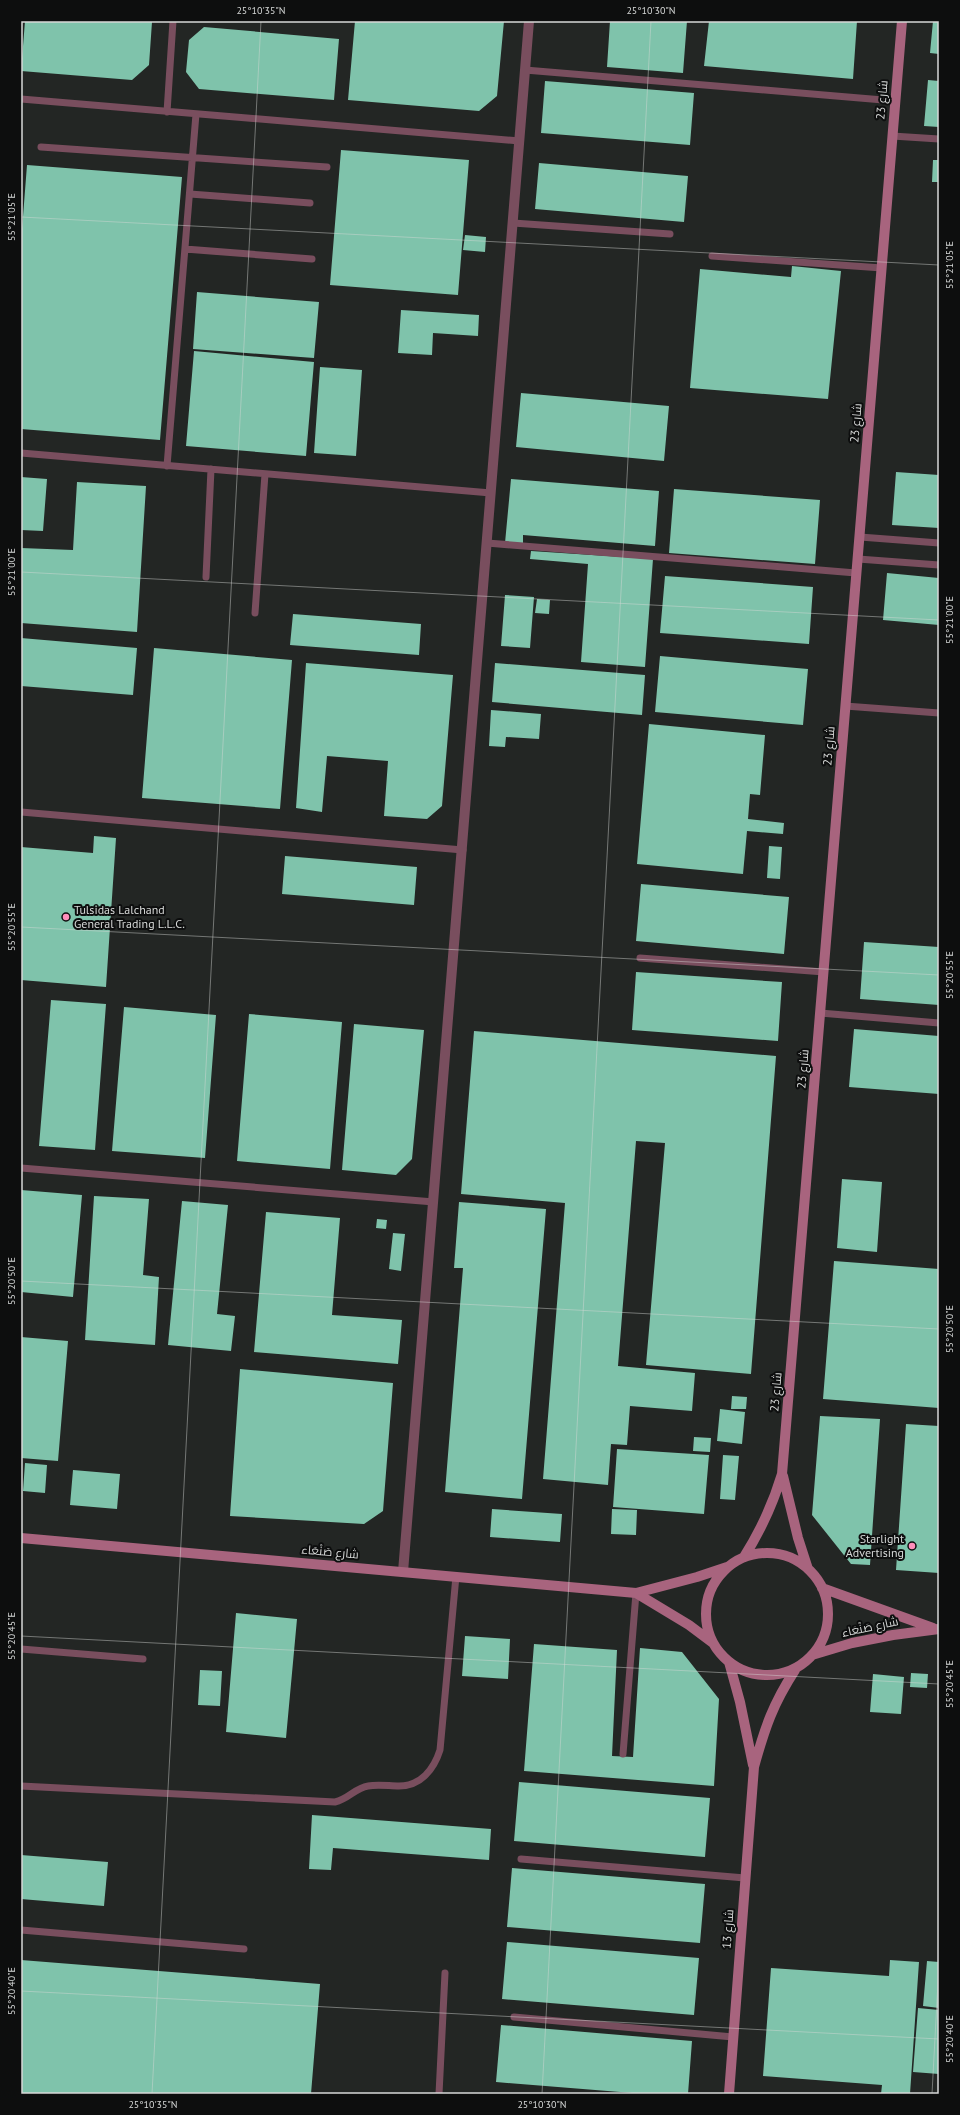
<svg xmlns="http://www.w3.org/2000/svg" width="960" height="2115" viewBox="0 0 960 2115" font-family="'PT Sans',Cairo,sans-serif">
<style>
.building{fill:#7fc3ab}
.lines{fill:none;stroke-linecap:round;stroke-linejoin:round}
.lane{stroke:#794e5e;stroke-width:7}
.street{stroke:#794e5e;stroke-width:10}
.secondary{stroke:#a8647e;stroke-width:10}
.ticks{fill:none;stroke:#d7d9d8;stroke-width:1;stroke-opacity:0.45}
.poi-dot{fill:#ff8ebb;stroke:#0d0e0e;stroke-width:1.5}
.labels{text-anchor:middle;stroke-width:4;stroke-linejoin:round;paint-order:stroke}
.street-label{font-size:12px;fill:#d7d9d8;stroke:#0d0e0e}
.poi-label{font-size:12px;fill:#d7d9d8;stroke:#0d0e0e;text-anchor:start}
.neatline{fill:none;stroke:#d7d9d8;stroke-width:1.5}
.ticks-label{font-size:10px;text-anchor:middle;fill:#d7d9d8}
</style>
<rect width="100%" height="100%" fill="#232624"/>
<!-- building -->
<path class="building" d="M25,21L152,22L149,65L132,80L21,71Z
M355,21H504L497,96L479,111L348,100Z
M610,21H687L683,73L607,67Z
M709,21H857L853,79L704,66Z
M933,21H939V54L930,53Z
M204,27L339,39L334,100L199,89L186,72L189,40Z
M928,80L939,81V127L924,126Z
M545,81L694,93L690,145L541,133Z
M341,150L469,160L458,295L330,285Z
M933,160H939V182H932Z
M539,163L688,176L684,222L535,209Z
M27,165L182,177L160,440L21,429V242Z
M465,235L486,237L485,252L463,250Z
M792,266L841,271L828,399L690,388L700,269L791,277Z
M197,292L319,302L314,358L193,349Z
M401,310L479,315L478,336L433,333L432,355L398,353Z
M194,351L314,362L306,456L186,446Z
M320,367L362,370L356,456L314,453Z
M521,393L669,406L664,461L516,447Z
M896,472L939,475V528L892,525Z
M21,477L47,479L43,531L21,530Z
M511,479L659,491L655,546L523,535V544L505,543Z
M77,482L146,486L137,632L21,623V548L73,550Z
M674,489L820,500L815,564L669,553Z
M531,551L653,559L645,667L581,662L588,564L530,559Z
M887,573L939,578V625L883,620Z
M665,576L813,587L809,644L660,633Z
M505,595L534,597L530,648L501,646Z
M537,599L550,600L549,614L535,613Z
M293,614L421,624L419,655L290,645Z
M21,638L137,648L133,695L21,686Z
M154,648L292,660L280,809L142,798Z
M660,656L808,669L803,725L655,712Z
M306,663L453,675L442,806L427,819L384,816L388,761L327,756L322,812L296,808Z
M495,663L645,675L642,715L492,702Z
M491,710L541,714L539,739L506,737L505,747L489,746Z
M649,724L765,735L760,795L750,794L748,819L784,823L783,834L747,831L743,874L637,864Z
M94,836L116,838L106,987L21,980V847L93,853Z
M769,846L782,847L780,879L767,878Z
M285,856L417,867L414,905L282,894Z
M641,884L789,897L784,954L636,941Z
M864,942L939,947V1005L860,999Z
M636,972L782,982L778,1041L632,1030Z
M51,1000L106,1004L95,1150L39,1146Z
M124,1007L216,1015L205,1158L112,1151Z
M249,1014L342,1022L330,1169L237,1161Z
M354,1024L424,1030L412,1159L396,1175L342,1170Z
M854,1029L939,1036V1094L849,1087Z
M474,1031L776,1056L751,1374L646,1365L665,1143L636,1141L618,1366L695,1373L692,1411L630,1406L627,1445L611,1444L608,1485L543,1479L565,1203L461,1194Z
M842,1179L882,1182L877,1252L837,1248Z
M21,1190L82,1195L73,1297L21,1292Z
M94,1196L149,1199L143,1275L159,1277L155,1345L85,1340Z
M182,1201L228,1205L217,1314L235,1316L231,1351L168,1345Z
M459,1202L546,1209L522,1499L445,1492L463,1268H454Z
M266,1212L340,1218L332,1315L402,1320L398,1364L254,1352Z
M377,1219L387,1220L386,1229L376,1228Z
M393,1233L405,1234L401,1271L389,1269Z
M834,1261L939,1269V1408L823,1399Z
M21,1337L68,1341L58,1461L21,1458Z
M240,1369L393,1383L383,1511L364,1524L230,1516Z
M732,1396L747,1397L746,1409H731Z
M720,1409L745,1412L742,1444L717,1441Z
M820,1416L880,1419L870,1565L851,1564L812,1515Z
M906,1424L939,1426V1573L896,1570Z
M694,1437L711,1438L710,1452L693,1451Z
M617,1449L709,1455L704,1514L613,1507Z
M723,1455L739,1456L735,1500L720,1499Z
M25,1463L47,1465L45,1493L23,1491Z
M73,1470L120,1474L117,1509L70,1505Z
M492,1509L562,1514L560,1542L490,1537Z
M612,1509L637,1510L636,1535L611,1534Z
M236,1613L297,1619L286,1738L226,1732Z
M465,1636L510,1639L508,1679L462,1676Z
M534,1644L617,1650L612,1756L633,1757L640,1648L682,1652L719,1699L714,1786L524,1771Z
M200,1670L222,1671L220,1706L198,1705Z
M911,1673L928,1674L927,1688L910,1687Z
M873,1674L904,1677L901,1714L870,1712Z
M519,1782L710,1798L705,1857L514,1841Z
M312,1815L491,1829L489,1860L333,1848L331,1870L309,1869Z
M21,1855L108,1862L104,1906L21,1899Z
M512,1868L705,1884L700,1943L507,1927Z
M507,1942L699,1958L694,2015L502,1999Z
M21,1960L320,1984L311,2094H21Z
M890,1960L919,1962L910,2094H881L882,2085L763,2076L771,1968L889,1976Z
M927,1961L939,1962V2008L923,2006Z
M918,2008L939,2010V2074L913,2072Z
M501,2025L692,2041L688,2094H645L496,2082Z"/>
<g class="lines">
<!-- lane -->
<path class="lane" d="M525,70L895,101
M21,99L520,141
M167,112L173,21
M892,136L939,139
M41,147L327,167
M190,194L310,203
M513,223L670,234
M185,249L312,259
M712,256L882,268
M21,453L491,493
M167,466L196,114
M860,537L939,543
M487,543L856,573
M858,559L939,565
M206,577L211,469
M255,613L265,474
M845,706L939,713
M21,812L463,850
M640,958L824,972
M820,1013L939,1023
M21,1168L434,1202
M21,1649L143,1659
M623,1754L636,1593
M21,1786L335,1802C349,1799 355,1788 368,1786C378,1784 389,1786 399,1786C421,1786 434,1769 440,1750L456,1576
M521,1859L745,1878
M21,1930L244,1949
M514,2017L733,2037
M439,2094L445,1973"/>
<!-- street -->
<path class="street" d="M403,1572L529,21"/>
<!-- secondary -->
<path class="secondary" d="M783,1476L798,1538L808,1569
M21,1538L636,1593L697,1577L727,1567
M706 1614a61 61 0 1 1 122 0a61 61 0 1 1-122 0Z
M744,1557C761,1530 773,1504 782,1474L902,21
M822,1588L933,1628
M636,1593L689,1625L713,1643
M812,1655L852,1643L893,1635L939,1629
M729,1662L740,1702L753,1765
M729,2094L754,1767C765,1727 773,1704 795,1670"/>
</g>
<!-- ticks -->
<path class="ticks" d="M21,217L939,265M21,572L939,620M21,927L939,975M21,1281L939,1329M21,1636L939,1684M21,1991L939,2039M152,2094L261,21M542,2094L651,21M932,2094L939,1963"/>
<!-- markers -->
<g class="poi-dot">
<circle cx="66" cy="917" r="4"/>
<circle cx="912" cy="1546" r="4"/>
</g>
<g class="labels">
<!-- street labels -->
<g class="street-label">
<text transform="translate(882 100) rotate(-85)" y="4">شارع 23</text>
<text transform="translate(856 423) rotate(-85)" y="4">شارع 23</text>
<text transform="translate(829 746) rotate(-85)" y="4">شارع 23</text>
<text transform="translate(803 1069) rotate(-85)" y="4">شارع 23</text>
<text transform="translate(776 1392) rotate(-85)" y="4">شارع 23</text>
<text transform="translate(330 1552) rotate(5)" y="4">شارع صَنْعَاء</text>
<text transform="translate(870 1627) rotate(-12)" y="4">شارع صَنْعَاء</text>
<text transform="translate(728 1929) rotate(-86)" y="4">شارع 13</text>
</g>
<!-- poi labels -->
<g class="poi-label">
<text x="74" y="914">Tulsidas Lalchand<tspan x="74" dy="14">General Trading L.L.C.</tspan></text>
<text x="904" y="1543" text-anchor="end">Starlight<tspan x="904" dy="14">Advertising</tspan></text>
</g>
</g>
<!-- border -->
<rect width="960" height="2115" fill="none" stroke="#0d0e0e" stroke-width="44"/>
<rect x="22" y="22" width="916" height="2071" class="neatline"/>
<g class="ticks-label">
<text x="261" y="14">25°10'35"N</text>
<text x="651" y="14">25°10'30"N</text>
<text transform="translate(11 217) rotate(-90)" y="4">55°21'05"E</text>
<text transform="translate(949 265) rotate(-90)" y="4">55°21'05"E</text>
<text transform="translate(11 572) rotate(-90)" y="4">55°21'00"E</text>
<text transform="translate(949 620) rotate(-90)" y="4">55°21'00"E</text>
<text transform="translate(11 927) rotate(-90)" y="4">55°20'55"E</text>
<text transform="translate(949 975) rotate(-90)" y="4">55°20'55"E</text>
<text transform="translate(11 1281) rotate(-90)" y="4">55°20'50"E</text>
<text transform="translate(949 1329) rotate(-90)" y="4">55°20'50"E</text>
<text transform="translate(11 1636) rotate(-90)" y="4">55°20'45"E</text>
<text transform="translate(949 1684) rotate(-90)" y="4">55°20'45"E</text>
<text transform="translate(11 1991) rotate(-90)" y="4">55°20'40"E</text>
<text transform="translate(949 2039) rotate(-90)" y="4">55°20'40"E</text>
<text x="153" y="2108">25°10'35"N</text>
<text x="542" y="2108">25°10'30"N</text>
</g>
</svg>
